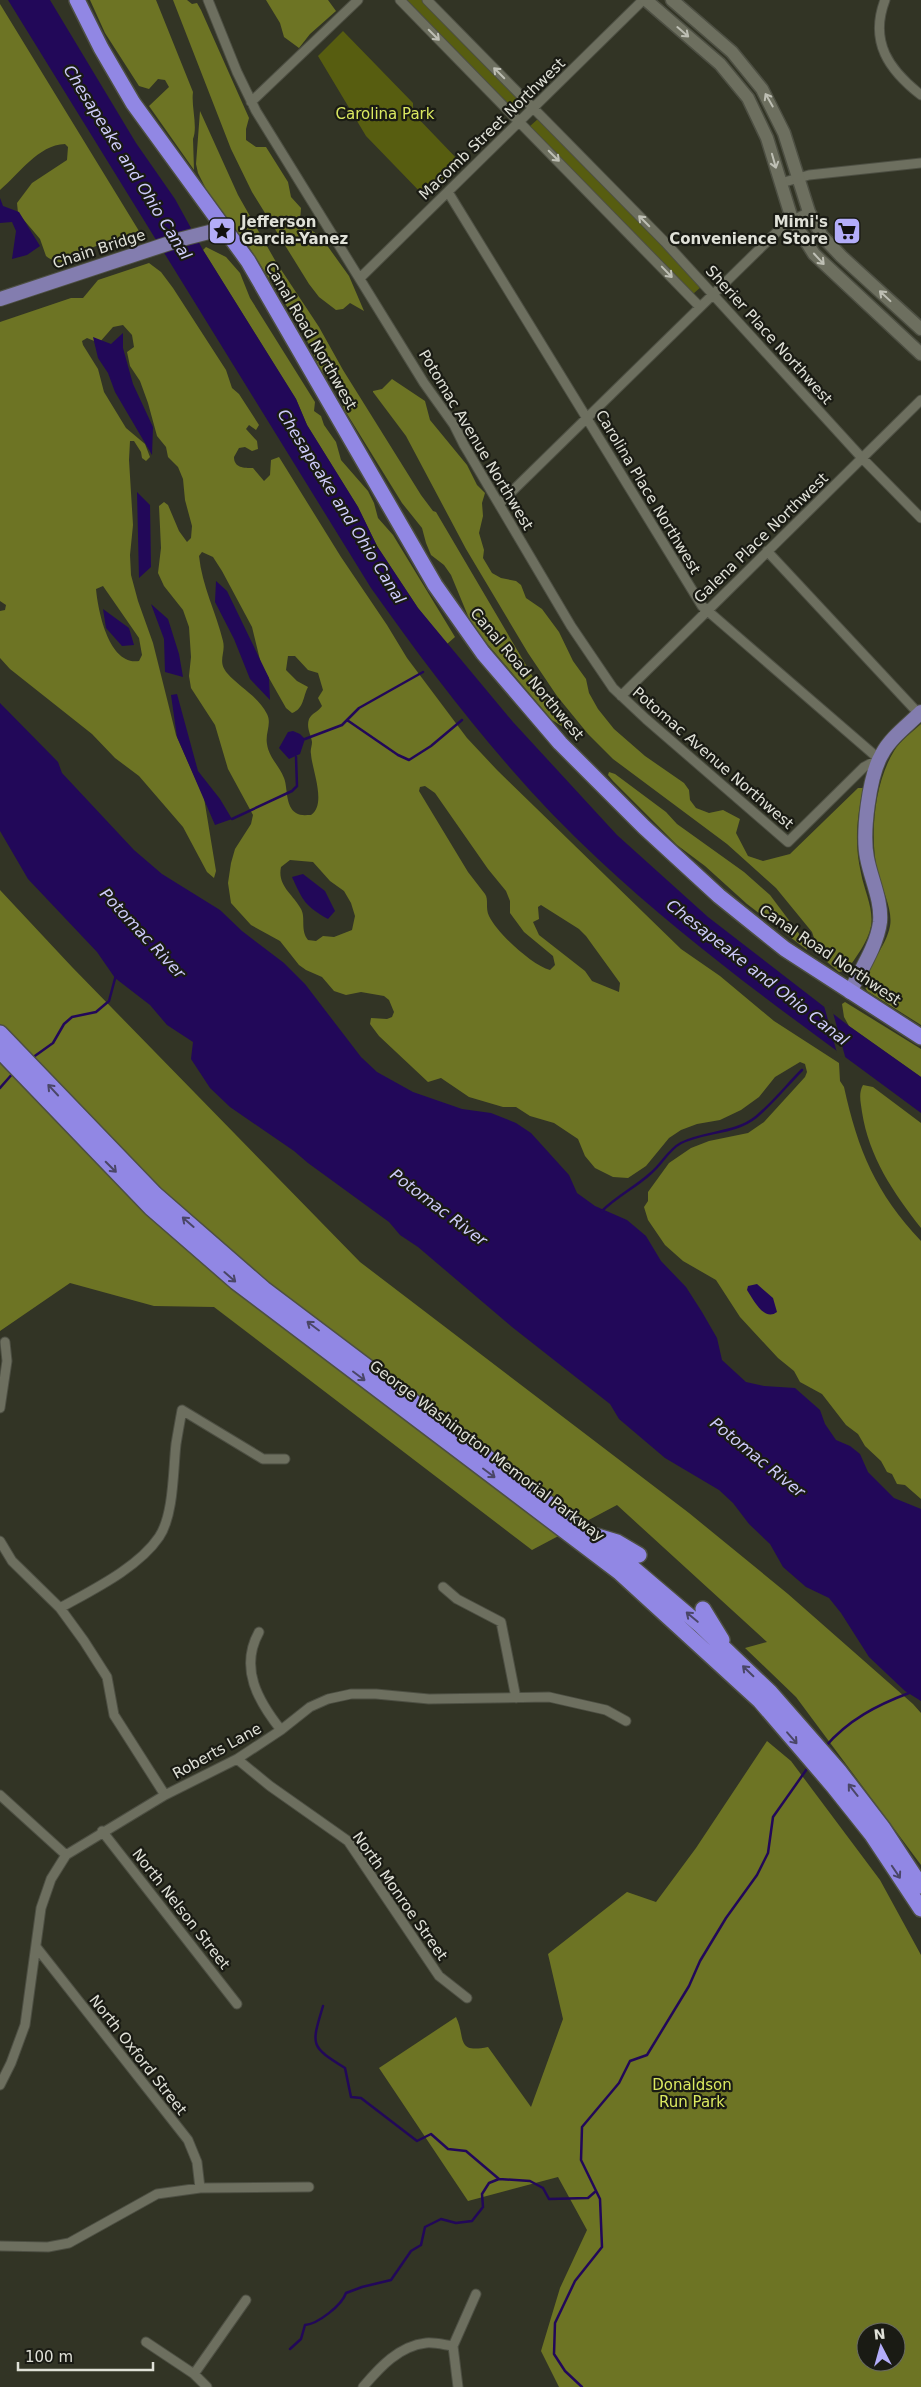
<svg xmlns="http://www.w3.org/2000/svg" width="921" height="2387" viewBox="0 0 921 2387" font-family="'DejaVu Sans',sans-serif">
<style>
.green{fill:#575d10}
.forest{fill:#6d7424;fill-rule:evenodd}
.water{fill:#220859}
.pier{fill:#323425}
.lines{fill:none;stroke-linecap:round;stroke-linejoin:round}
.stream{stroke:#220859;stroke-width:2.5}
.street-casing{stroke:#4d4f43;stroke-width:11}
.secondary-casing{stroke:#4d4f43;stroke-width:15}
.primary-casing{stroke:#4d4f43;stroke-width:16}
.highway-casing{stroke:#4d4f43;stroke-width:18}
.street{stroke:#6d6f5f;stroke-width:9}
.secondary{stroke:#6d6f5f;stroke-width:12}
.primary{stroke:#837daf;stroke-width:14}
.highway{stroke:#9187e4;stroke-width:15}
.oneway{stroke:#bebfb4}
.oneway2{stroke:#4a4667}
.labels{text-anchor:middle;stroke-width:4.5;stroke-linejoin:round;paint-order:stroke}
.park-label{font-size:15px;fill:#dbe961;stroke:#1a1b14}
.street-label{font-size:15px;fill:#e0e1d8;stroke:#1a1b14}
.poi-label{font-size:15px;font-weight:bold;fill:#e0e1d8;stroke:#1a1b14;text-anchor:start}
.water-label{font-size:16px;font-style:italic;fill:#ceccfa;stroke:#1a1b14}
</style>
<rect width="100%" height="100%" fill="#323425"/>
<!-- green -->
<path class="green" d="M405,0H422L523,102V109L515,112Z
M343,31L413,103V113L461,163L425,197L366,136L318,56Z
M539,118L702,286L693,294L529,127Z"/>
<!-- forest -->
<path class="forest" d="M90,0H156L193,92C191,107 198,126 193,139L194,170L149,106L169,87L165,80L158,79L149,89L139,86L105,33Z
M173,0H187L192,4L197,3L201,10L249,118L246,129V140L256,147H266L288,182L291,197L301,208L300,222L321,237L349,276L364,311L350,303L343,309L336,310L319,297L309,284L252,192L231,149Z
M266,0H328L336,11L310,34L299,48L284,37L280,23Z
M0,4L139,231L85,250V258C72,263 58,266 46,256L40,239L18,213L17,203L32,183L67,160L68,147L65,144C38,145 19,174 0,190Z
M200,111L238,195L276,262L319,327L343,370L421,495L433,511L436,512L543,694L574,734L552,720L479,634L468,616L451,575L444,565L431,555L426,543L422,528L402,503L344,409L340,395L319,367L311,348L295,319L249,247L208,193L198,173L196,164Z
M206,247L226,257L240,273L250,298L315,402L314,411L321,416L324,425L336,442L341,460L368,491L374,503L378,518L393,535L455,637L447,644L418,608L377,546L358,507L307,425L296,399L203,250Z
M149,263L161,272L173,288L226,370L232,388L239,394L259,425L256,430L249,425L246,429L257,441L258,449L252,451L245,447L239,448L234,457C234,468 244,468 253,468L264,481L270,475L271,460L279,457L341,557L387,625L407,658L467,738L497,770L681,949L720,976L774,1021L839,1063L840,1081L844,1087C858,1151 876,1193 921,1241V1499L905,1485L897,1484L892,1474L887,1472L881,1461L865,1446L858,1434L846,1425L822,1394L800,1382L794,1371L778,1358L740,1317L716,1280L683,1261L665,1245L648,1220L644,1207L648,1201V1192L669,1163L691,1148L709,1141L748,1133L764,1122L805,1077L807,1072L805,1064L800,1062L775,1077L759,1097L741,1110L720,1120L697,1124L681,1130L669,1138L646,1166L628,1178L613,1177L595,1168L585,1156L578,1139L554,1123L530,1116L516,1107H503L469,1097L441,1078L428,1082L379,1036L370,1024L371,1018L387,1019L392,1017L394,1012L389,1000L384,996L361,992L346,995L334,991L322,977L306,970L299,965L280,941L251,925L231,903L228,883L231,863L235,849L251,824L253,815L228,769L215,725L191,688L189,676L191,657L189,627L183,610L164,586L158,573L161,548L159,506L164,502L168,505L179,531L187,542L191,538L192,526L185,500L183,479L178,467L168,457L166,447L157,436L148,403L140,381L130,366L127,352L134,347L132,335L123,325L113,327L99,343L87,338L82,341L83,345L98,369L104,392L126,428L145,444L150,457L146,461L142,458L141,452L134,441H130L129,460L133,525L130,555L131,575L138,601L153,643L176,735L204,798L216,871L214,878L207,872L183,827L139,776L115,758L92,734L10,669L0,658V611L5,610L6,605L0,601V322L71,298H83L98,280ZM202,552L213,557L222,571L252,627L261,664L286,708L292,713C304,709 303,696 308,687L297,681L286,670L288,656H295L308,670L318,673L323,690L318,698L322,706C318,712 312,713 309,719C306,728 311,734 312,742C312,746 310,750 311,754C312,770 327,804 311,815C306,815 300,816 296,813C285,806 288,788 284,778C279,765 269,758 267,744C265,733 272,724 267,714C258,696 240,688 227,673C217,661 226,653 223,641C216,612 202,586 199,556ZM103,586L139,638L142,655L139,661C109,666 98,611 96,589ZM425,786L435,793L488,869L506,891L510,901V913L524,932L553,956L555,965L550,970C532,965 497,933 489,916C485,908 489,900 485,894L468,872L419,791L420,787ZM290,860L313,862L330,881L344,891L351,903L355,916L352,930L334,937L323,936L316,941L308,940C300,930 306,918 301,909C293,894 277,886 281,867ZM541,905L579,929L586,936L620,983L619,992L592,981L585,971L539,935L533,922L539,919L538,907Z
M392,379L425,401L430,420L467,465L477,485L485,493L482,503L483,516L479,533L484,550L483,558L492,573L501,578L516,581L521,585L526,598L542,609L559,632L573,661L586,679L589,693L598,709L614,729L645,756L684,783L689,790L690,800L696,808L709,813L723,810L740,819L736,833L748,856L763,861L790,854L858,788H863C857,820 854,842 861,873C864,890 874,909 871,926C868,942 856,957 847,970L839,972L820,956L812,932L776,888L727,844L613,759L588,734L557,696L528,653L466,549L406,436L373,392V391L382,389Z
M921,724V1025L867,991L864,985C868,964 886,947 890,926C893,910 882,889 878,874C869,838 874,783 894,751C900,741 912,732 921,724Z
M609,772L615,774L666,812L677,824L744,872L770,895L806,943L807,950L747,904L705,866L677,845L613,781L608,775Z
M0,890L72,967L360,1262L689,1513L788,1594L913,1704L921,1713V1865L796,1697L745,1648L767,1642L617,1505L532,1550L214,1307L154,1306L70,1283L0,1331Z
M845,1002L921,1049V1077L849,1026L844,1017L842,1004Z
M863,1085L873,1087L921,1123V1228C893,1192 869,1157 862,1112C861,1103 858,1094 863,1085Z
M767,1741L791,1761L880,1880L921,1955V2387H559L541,2351L560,2288L587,2230L558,2177L468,2201L379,2068L456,2017C466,2037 455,2054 488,2047L531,2107L563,2019L548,1954L627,1892L656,1902L696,1848ZM866,2332H896V2362H866Z"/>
<!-- water -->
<path class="water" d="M8,0H50L136,143L175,199L203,250L296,399L307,425L358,507L377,546L418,608L513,722L617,835L708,917L849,1026L921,1077V1113C811,1031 698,953 598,859C511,778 439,684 371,588Z
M0,198L3,206L19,212L40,246L27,255L12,259L16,231L12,222L0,223Z
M123,333V348L133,384L153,427L152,455L115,392L108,373L98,358L93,337L111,344Z
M137,492L150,505L151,567L139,578Z
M216,581L227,591L269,678L270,700L250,679L234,639L215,602Z
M151,604L168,619L179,654L183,677L165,672L164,639Z
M103,609L129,628L134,645L122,646L106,628Z
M177,694L198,771L220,799L232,819L215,825L177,737L171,695Z
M0,703L58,762L62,773L134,850L162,874L220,910L242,931L284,963L305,984L361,1057L377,1072L413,1092L462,1109L491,1113L516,1123L531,1133L569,1175L577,1193L595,1206L627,1220L646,1236L661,1261L686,1287L702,1312L717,1338L722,1360L746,1382L764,1386L795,1388L820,1410L825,1424L836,1440L850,1446L860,1454L868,1472L894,1498L921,1509V1701L905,1691L869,1657L841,1613L829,1598L806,1587L783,1567L770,1544L749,1524L733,1503L719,1490L665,1458L619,1419L610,1404L512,1327L418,1247L400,1235L389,1222L308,1163L294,1151L230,1107L210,1088L191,1059L193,1042L167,1025L150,1005L115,978L97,952L28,879L0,831Z
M293,731L300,734L305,739L300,754L289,759L279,748L288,732Z
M303,874L325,891L335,911L328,919C305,906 303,901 292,877Z
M757,1284L773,1298L777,1312C764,1322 753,1299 747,1290L748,1286Z"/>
<!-- pier -->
<path class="pier" d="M823,1002L832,1009L846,1060L837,1053Z"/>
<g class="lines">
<!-- stream -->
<path class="stream" d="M347,720L398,755L409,760L431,746L462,720
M305,739L342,725L359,708L423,672
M232,819L292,791L297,786L296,757
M32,1058L53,1043L64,1024L72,1017L96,1012L109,1001L116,975
M0,1088L14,1072
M602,1211C617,1196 636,1187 651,1173C662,1164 668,1150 681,1143C705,1131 735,1134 756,1117C773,1103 787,1085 802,1070
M825,1747C848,1720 877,1705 909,1693
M323,2006C311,2046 310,2046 345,2068L351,2097L361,2098L417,2141L431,2134L448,2149L466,2151L499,2179L530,2181L543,2188L549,2199L588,2198L596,2191
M290,2349L301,2339L305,2325C318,2324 342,2305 346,2293L362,2287L391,2280L411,2251L421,2245L425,2227L441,2219L456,2223L472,2221L483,2207L482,2194L489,2183L499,2179
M582,2387L565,2371L554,2354L555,2323L575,2281L602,2247L600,2199L581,2160L582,2127L619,2083L630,2061L647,2055L689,1986L700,1961L726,1918L757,1875L768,1853L773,1817L809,1766"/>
<!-- street casing -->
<g class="street-casing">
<path id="street" d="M208,0L237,72L256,111L424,383L454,425L464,445L571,626L613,688L646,719L788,842L864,767L879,759L702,606L448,192
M400,0L700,307
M427,0L665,242L862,458L921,518
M885,0C869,42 889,70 921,95
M251,102L358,0
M781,183L809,175L921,163
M360,278L643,0
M499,504L784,225L809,212
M767,551L919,714
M621,696L921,400
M0,1408L7,1361L5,1342
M0,1541L12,1561L60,1608L84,1641L107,1677L114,1715L165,1795
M443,1587L457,1599L501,1622L516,1698
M60,1608C92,1590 138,1568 159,1537C174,1515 173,1470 176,1444C178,1432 180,1421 182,1410L263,1459H285
M259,1632C239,1668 258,1701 281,1730
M237,1759L270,1786L348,1841L439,1976L467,1998
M0,1795L66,1855
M102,1831L237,2004
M37,1948L188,2140L197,2162L200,2188
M0,2085L11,2063L25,2025L41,1908L51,1879L66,1855L165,1795L237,1759L281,1730L310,1707L328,1699L351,1694H376L429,1699L549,1697L606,1710L626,1721
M0,2246L48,2247L69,2243L157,2194L200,2188L309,2187
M146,2342L194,2374L207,2387
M194,2374L246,2300
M363,2387C380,2367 399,2346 426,2343C434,2342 445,2345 453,2346
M458,2387L453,2346L476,2294"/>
</g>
<!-- secondary casing -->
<g class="secondary-casing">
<path id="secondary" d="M646,0L720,64L748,98L767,138L792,219L814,254L921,354
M672,0L732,52L762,89L784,133L809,212L822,236L841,256L921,329"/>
</g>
<!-- primary casing -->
<g class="primary-casing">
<path id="primary" d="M0,299L182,239L225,228
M850,992C860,971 877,946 880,922C882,901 871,879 867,858C862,833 869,776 882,754C890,738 908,725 921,712"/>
</g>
<!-- highway casing -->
<g class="highway-casing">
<path id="highway" d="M77,0L101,48L133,103L248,261L435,585L483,653L560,743L644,827L719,896L785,949L921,1037
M0,1033L155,1194L264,1289L626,1562L700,1625L770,1692L840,1772L883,1828L921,1886
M0,1051L151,1208L236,1282L619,1572L760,1701L833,1786L872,1835L921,1909
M597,1536L617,1542L639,1555
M703,1609L722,1640"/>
</g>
<!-- street -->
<use href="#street" class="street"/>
<!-- secondary -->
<use href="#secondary" class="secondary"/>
<!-- primary -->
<use href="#primary" class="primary"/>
<!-- highway -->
<use href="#highway" class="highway"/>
</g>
<!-- one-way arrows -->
<defs><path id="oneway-shaft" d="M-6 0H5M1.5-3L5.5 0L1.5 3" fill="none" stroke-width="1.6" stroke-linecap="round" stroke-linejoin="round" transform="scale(1.25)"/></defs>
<g class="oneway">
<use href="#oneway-shaft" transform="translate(683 32) rotate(41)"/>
<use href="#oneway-shaft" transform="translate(434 35) rotate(45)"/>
<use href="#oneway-shaft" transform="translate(499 73) rotate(-135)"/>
<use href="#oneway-shaft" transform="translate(769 100) rotate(-120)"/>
<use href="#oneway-shaft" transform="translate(554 156) rotate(45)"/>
<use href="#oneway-shaft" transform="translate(774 161) rotate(74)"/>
<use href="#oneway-shaft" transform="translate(644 221) rotate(-135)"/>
<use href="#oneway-shaft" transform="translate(819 259) rotate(47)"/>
<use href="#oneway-shaft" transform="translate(667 272) rotate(46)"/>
<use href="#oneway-shaft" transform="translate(885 296) rotate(-137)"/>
</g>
<g class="oneway2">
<use href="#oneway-shaft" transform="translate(53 1090) rotate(-133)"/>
<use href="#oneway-shaft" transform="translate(111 1167) rotate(45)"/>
<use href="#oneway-shaft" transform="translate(188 1222) rotate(-139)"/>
<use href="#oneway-shaft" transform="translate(230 1277) rotate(41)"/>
<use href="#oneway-shaft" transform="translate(313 1326) rotate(-143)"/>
<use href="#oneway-shaft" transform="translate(359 1376) rotate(37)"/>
<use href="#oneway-shaft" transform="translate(489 1473) rotate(37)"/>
<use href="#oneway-shaft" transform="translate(692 1617) rotate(-140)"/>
<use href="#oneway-shaft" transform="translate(748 1671) rotate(-136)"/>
<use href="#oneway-shaft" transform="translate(792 1738) rotate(49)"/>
<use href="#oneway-shaft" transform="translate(853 1790) rotate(-128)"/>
<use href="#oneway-shaft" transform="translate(896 1872) rotate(56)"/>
</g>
<!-- icons -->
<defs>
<g id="sight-square" transform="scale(1.4375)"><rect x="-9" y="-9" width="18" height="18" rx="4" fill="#b3adf9" stroke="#1a1b14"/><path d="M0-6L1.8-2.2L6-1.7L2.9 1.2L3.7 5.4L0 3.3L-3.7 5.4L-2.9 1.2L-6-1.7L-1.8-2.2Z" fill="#111"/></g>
<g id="supermarket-square" transform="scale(1.4375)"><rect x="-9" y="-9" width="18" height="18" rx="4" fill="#b3adf9" stroke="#1a1b14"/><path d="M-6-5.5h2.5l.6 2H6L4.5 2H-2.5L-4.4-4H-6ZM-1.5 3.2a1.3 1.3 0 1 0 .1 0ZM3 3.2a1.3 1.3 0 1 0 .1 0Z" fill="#111"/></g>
</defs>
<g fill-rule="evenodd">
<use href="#sight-square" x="222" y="231"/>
<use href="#supermarket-square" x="847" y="231"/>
</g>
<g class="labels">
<!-- park labels -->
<g class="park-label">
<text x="385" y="119">Carolina Park</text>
<text x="692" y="2090">Donaldson<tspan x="692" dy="17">Run Park</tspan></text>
</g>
<!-- street labels -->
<g class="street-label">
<text transform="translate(492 129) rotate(-44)" y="5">Macomb Street Northwest</text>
<text transform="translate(99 249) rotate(-18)" y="5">Chain Bridge</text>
<text transform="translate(769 335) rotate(48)" y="5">Sherier Place Northwest</text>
<text transform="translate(311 336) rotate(60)" y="5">Canal Road Northwest</text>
<text transform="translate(476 440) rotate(59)" y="5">Potomac Avenue Northwest</text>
<text transform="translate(648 492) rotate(59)" y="5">Carolina Place Northwest</text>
<text transform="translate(761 538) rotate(-44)" y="5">Galena Place Northwest</text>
<text transform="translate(527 674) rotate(50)" y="5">Canal Road Northwest</text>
<text transform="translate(713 758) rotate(41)" y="5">Potomac Avenue Northwest</text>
<text transform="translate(830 955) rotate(34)" y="5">Canal Road Northwest</text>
<text transform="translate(487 1451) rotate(37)" y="5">George Washington Memorial Parkway</text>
<text transform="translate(217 1751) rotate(-29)" y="5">Roberts Lane</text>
<text transform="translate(400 1896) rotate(55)" y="5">North Monroe Street</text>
<text transform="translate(181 1909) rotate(52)" y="5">North Nelson Street</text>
<text transform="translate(138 2055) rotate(52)" y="5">North Oxford Street</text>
</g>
<!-- poi labels -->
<g class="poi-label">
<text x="241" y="227">Jefferson<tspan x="241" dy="17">Garcia-Yanez</tspan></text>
<text x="828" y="227" text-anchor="end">Mimi's<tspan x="828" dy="17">Convenience Store</tspan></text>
</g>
<!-- water labels -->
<g class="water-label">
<text transform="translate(128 162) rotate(58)" y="6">Chesapeake and Ohio Canal</text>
<text transform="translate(342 506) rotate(58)" y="6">Chesapeake and Ohio Canal</text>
<text transform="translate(143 933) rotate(47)" y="6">Potomac River</text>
<text transform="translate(758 972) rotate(38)" y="6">Chesapeake and Ohio Canal</text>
<text transform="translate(439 1207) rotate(37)" y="6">Potomac River</text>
<text transform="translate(758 1457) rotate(39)" y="6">Potomac River</text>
</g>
</g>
<!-- north arrow -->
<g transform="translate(881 2347) rotate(354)"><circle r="24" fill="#1a1b14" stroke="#696a62"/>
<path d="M0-4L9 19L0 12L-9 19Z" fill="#b3adf9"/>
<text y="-8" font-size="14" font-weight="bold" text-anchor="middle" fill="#e0e1d8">N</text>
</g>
<!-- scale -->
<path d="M18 2362v8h135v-8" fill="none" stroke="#e0e1d8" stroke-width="2.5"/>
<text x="25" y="2362" font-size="15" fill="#e0e1d8" stroke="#1a1b14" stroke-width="4" paint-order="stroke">100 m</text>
</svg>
